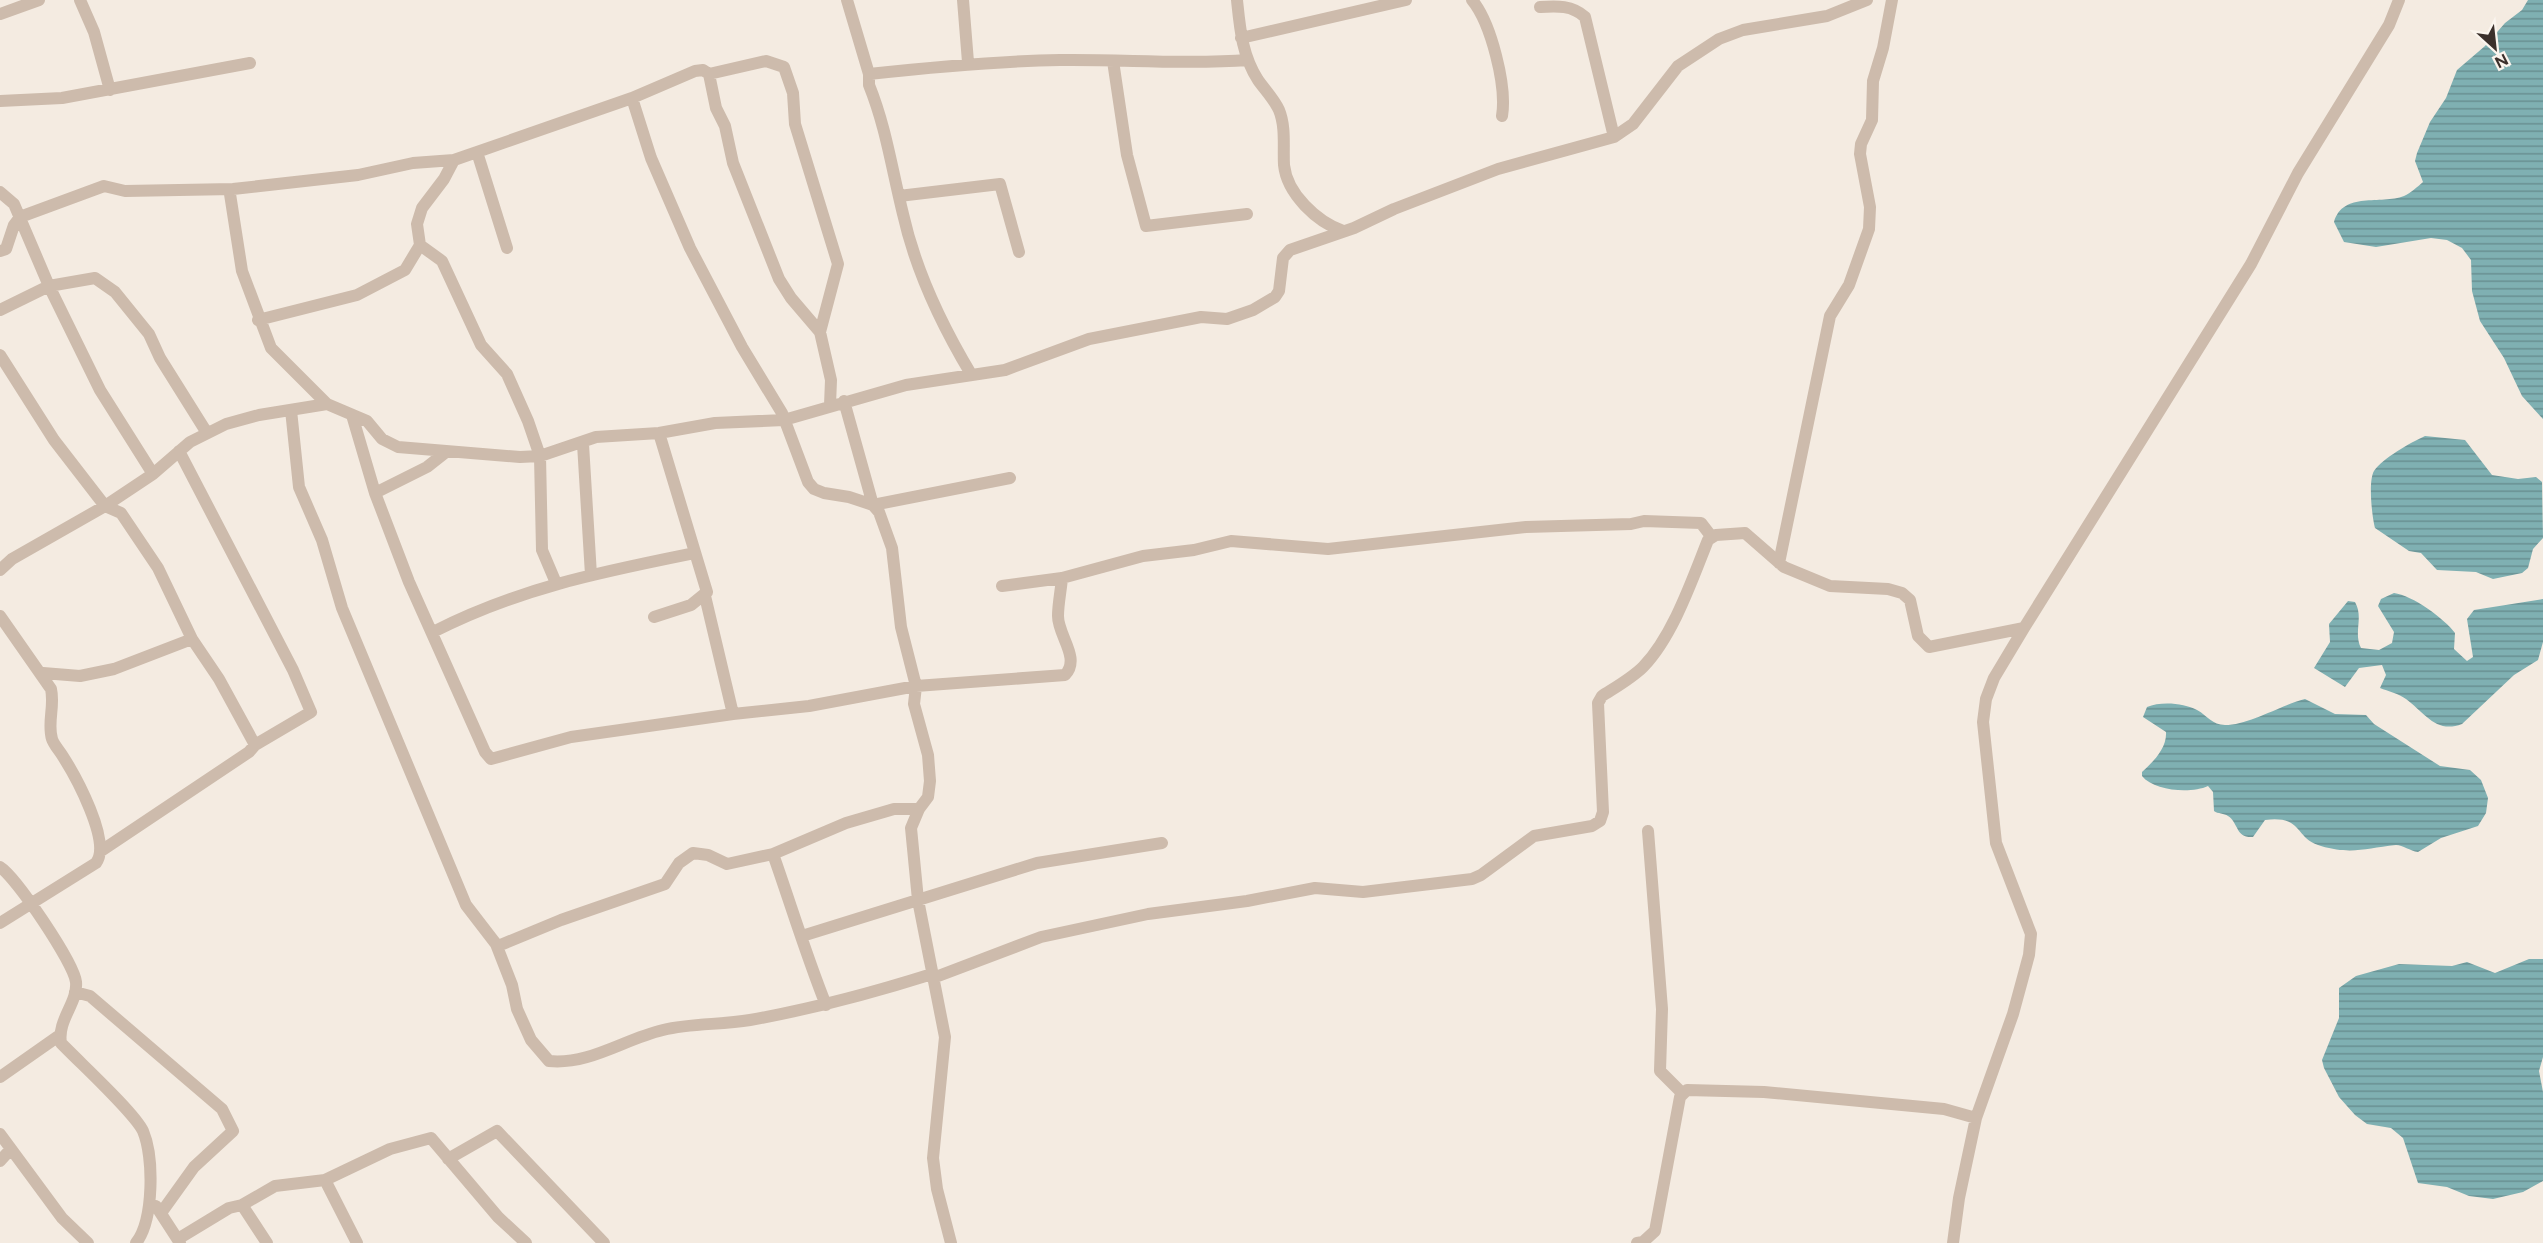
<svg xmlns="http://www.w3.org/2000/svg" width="2543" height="1243" viewBox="0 0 2543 1243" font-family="Figtree,sans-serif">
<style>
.water{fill:url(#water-rules)}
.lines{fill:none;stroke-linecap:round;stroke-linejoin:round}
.street{stroke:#cdbbac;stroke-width:12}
</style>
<defs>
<pattern id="water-rules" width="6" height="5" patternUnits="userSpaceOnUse" patternTransform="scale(1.5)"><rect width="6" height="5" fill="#7fb0b2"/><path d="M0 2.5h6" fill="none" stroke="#699091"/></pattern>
</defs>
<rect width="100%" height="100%" fill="#f4ebe1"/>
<!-- water -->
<path class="water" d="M2528,0H2543V419L2522,396L2504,358L2480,321L2472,291L2471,260L2462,248L2447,240L2431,238L2376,247L2344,242L2334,222C2343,191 2381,205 2404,196C2411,193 2417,187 2423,182L2415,161L2417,153L2430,122L2446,98L2457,70L2485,46L2505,23L2522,10Z
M2425,436L2465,440L2492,475L2518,479L2536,477L2542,482L2543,538L2533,549L2528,568L2522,573L2493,579L2476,572L2437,570L2421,553L2409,551L2375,528C2372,517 2368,481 2374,471C2383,458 2410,443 2425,436Z
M2394,593C2412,595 2445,619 2455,633L2454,649L2467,661L2473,657L2467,619L2474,610L2543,599V642L2538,660L2514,675L2462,724C2436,734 2425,713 2406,699C2399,694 2388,691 2380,688L2386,675L2382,665L2359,668L2345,687L2314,668L2330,642L2329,624L2348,601L2355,602C2364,618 2353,632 2361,648L2379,650L2392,643L2394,632L2378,606L2381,599Z
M2305,699L2335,714L2366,715L2374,724L2440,766L2470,770L2481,780L2488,798L2486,813L2478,826L2441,838L2418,852C2410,851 2403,845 2396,845C2366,848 2352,855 2321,846C2294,839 2304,815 2265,820L2253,837C2235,838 2239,823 2228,816C2224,813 2218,814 2214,811L2213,792L2208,786C2191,794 2154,791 2142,776V772C2153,762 2167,748 2166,732L2143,717L2147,707C2161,701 2184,703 2197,710C2208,716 2212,725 2225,725C2249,725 2281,705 2305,699Z
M2529,959H2543V1057L2539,1071L2543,1092V1181L2523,1192L2493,1199L2469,1196L2447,1187L2418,1183L2403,1138L2391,1128L2367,1124L2355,1115L2339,1097L2324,1068L2322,1060L2339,1018V988L2356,976L2399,964L2452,966L2467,962L2495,973Z"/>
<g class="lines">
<!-- street -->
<path class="street" d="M80,0L94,32L110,90
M847,0L869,74V85C886,127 892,170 903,214C916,272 941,324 971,374
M963,0L968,62
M1237,0C1240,29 1242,55 1258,80C1265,90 1274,99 1279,110C1286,127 1283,147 1284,165C1287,194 1317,222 1343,231
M1472,0C1491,23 1507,86 1502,116
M1540,7C1557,6 1572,5 1585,17L1614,137
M0,14L39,0
M1241,38L1406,0
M1113,61L1127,155L1146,226L1247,214
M709,74L766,61L784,67L793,93L795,124L838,264L820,332
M869,74C933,67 996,61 1060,60C1123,59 1185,65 1248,60
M632,98L695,71L703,70L709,74L716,108L725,126L733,163L779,279L791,298L820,332L831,380L830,405
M0,101L62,98L250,63
M477,152L507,248
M233,189L230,194L242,271L271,348L327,404L367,421L382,439L398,447L520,457L540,456L596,437L659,433L715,423L784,420L906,385L1005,370L1089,339L1201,317L1227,319L1253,310L1275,297L1279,291L1283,258L1290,250L1354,228L1394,209L1498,169L1614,137L1633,124L1678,66L1719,39L1743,30L1827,16L1867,0
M0,192L14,204L49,286L100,390L153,474
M899,196L1000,184L1019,252
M420,245L442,261L481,345L507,374L528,421L540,456L542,550L556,583
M0,251L6,249L14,225L20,217L104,186L125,191L233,189L358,175L413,163L454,160L632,98L651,158L690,248L742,347L782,413L808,482L814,489L824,493L849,497L873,505L879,512L892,548L901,627L916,686L914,704L928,755L930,781L928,797L919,809L911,828L918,900L945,1037L933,1158L937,1189L951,1243
M0,310L49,286L95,278L115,292L149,334L160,358L207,433
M258,320L357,295L405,270L420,245L417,224L422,208L444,179L454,160
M0,355L54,440L105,506L121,513L158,568L192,639L219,679L255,745
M844,401L873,505L1010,478
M291,410L299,487L322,540L342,608L466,905L496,944L512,985L517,1009L531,1040L549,1061C590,1065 624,1039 663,1030C691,1023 721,1025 750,1020C812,1009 872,993 932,974
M352,415L375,493L409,582L485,752L491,759L571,737L733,714L809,706L916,686L1065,675C1081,658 1058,636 1058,616C1058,604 1061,590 1062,578
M583,444L591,575
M375,493L427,467L446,452
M1779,563L1830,316L1849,285L1869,229L1870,207L1860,154L1861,144L1872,120L1873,81L1883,48L1892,0
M0,570L12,559L105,506L153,474L190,442L226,424L259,415L327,404
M1002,586L1062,578L1143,556L1194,550L1231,541L1328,549L1526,527L1631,524L1644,521L1701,523L1711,536
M705,596L733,714
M0,616L51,689C55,706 47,723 52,739C54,745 59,750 62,755C75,775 112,842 96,863L0,923
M654,617L691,605L707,592L659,433
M433,632C519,588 601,572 695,553
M43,673L80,676L114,669L192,639
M1648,831L1662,1009L1660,1071L1682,1093
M101,851L249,752L255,745L311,712L293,670L179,451
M773,854C791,905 806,955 826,1005
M0,867C16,877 74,963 76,982C78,1003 57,1020 61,1043C79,1062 134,1112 143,1131C154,1157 154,1220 136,1243
M802,936L1037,863L1162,843
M498,946L561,920L665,884L679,863L693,853L708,855L727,864L773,854L846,823L894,809H919
M933,978L1041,937L1148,914L1247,901L1315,888L1363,892L1472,879L1481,875L1534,836L1592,826L1600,821L1603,812L1598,703L1602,696C1616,687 1632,678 1643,667C1673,636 1692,580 1708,540L1716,535L1745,533L1784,567L1830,586L1888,589L1902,593L1910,600L1918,636L1929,647L2024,628
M75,992L90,996L222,1109L233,1131L194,1167L161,1213
M0,1077L60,1035
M0,1134L62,1218L88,1243
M448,1159L497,1131L604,1243
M0,1161L10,1150
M325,1180L357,1243
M242,1205L267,1243
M156,1206L180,1243
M178,1239L229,1208L242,1205L275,1186L325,1180L390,1149L431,1138L498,1217L526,1243
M1637,1243L1643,1242L1655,1231L1680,1097L1687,1090L1764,1092L1944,1109L1976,1118
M1953,1243L1959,1198L1976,1118L2013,1014L2029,955L2031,934L1996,843L1983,722L1986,699L1994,678L2024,628L2251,264L2298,173L2389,25L2399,0"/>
</g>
<!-- north arrow -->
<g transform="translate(2495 48) rotate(153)" stroke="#fbf5ee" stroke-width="4.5" paint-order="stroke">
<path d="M0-4.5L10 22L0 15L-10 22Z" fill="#3b302b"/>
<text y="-9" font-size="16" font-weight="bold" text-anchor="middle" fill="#3b302b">N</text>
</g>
</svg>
